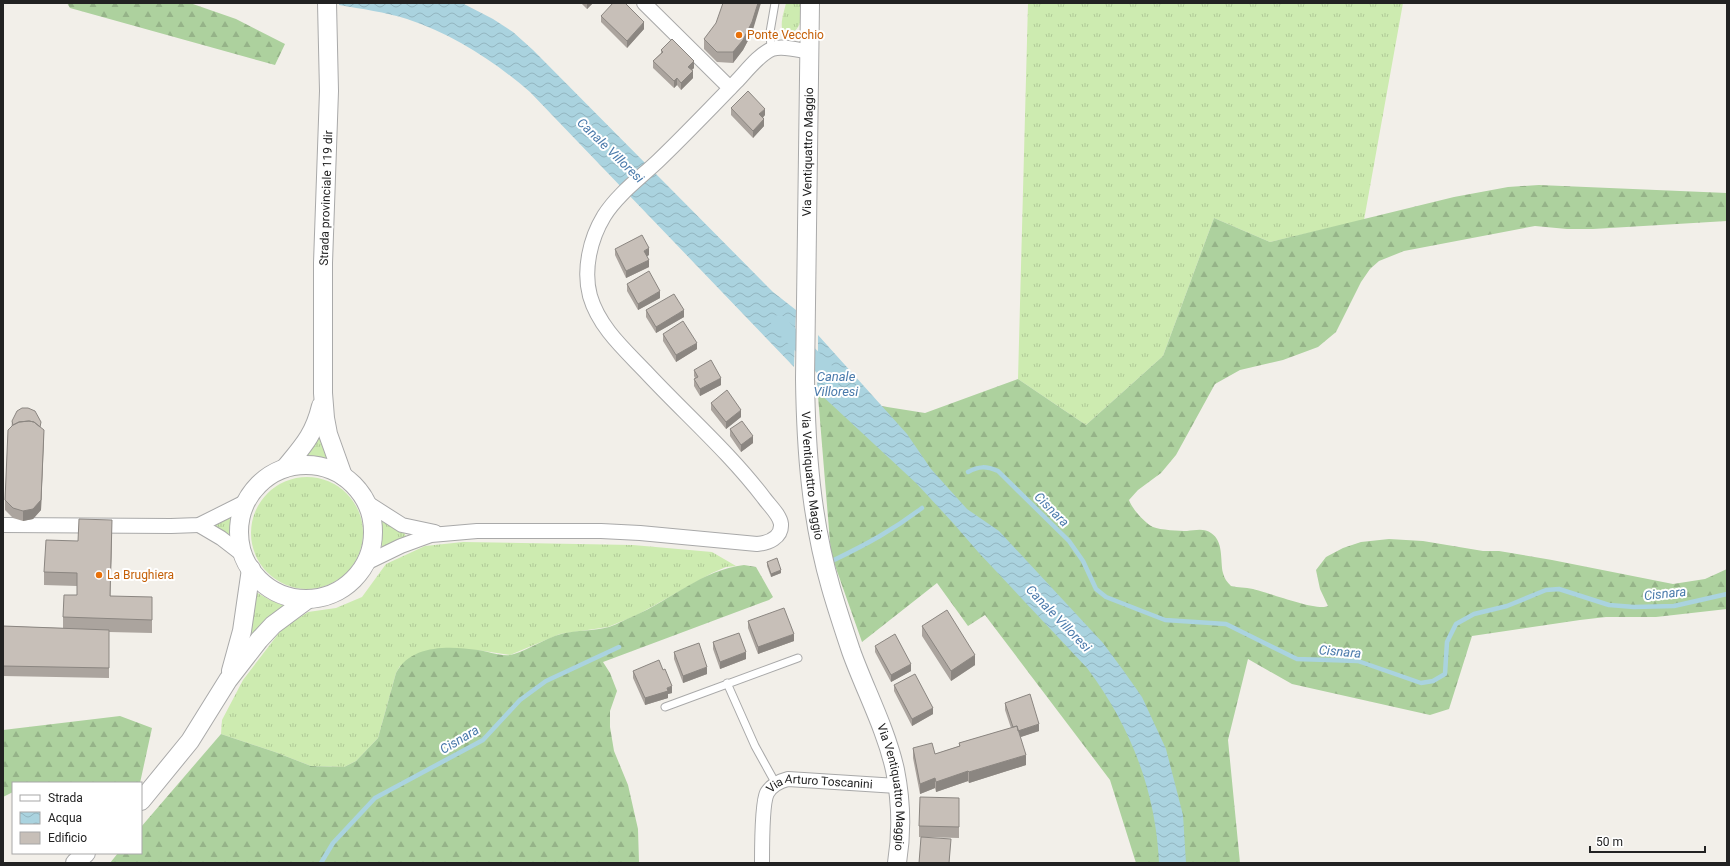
<svg xmlns="http://www.w3.org/2000/svg" width="1730" height="866" viewBox="0 0 1730 866" font-family="Roboto,sans-serif">
<style>
.grass{fill:url(#grass-tufts)}
.forest{fill:url(#forest-firs)}
.water{fill:url(#water-waves)}
.pier{fill:#f2efe9}
.lines{fill:none;stroke-linecap:round;stroke-linejoin:round}
.stream{stroke:#aad3df;stroke-width:4.5}
.canal{stroke:#aad3df;stroke-width:16}
.service-casing{stroke:#a9a9a9;stroke-width:9}
.minor-casing{stroke:#a9a9a9;stroke-width:16}
.tertiary-casing{stroke:#a9a9a9;stroke-width:20}
.service{stroke:#fff;stroke-width:7}
.minor{stroke:#fff;stroke-width:14}
.tertiary{stroke:#fff;stroke-width:18}
.wall{fill:#aba49e}
.shaded-wall{fill:#8b8681}
.building{fill:#c7bfb8;stroke:#8b8681}
.food-dot{fill:#e8710a;stroke:#fff;stroke-width:1.5}
.labels{text-anchor:middle;stroke-width:4;stroke-linejoin:round;paint-order:stroke}
.food-label{font-size:12px;fill:#c56008;stroke:#fff;text-anchor:start}
.street-label{font-size:12px;fill:#222;stroke:#fff}
.water-label{font-size:13px;font-style:italic;fill:#4a7aab;stroke:#fff}
</style>
<defs>
<pattern id="grass-tufts" width="24" height="20" patternUnits="userSpaceOnUse"><rect width="24" height="20" fill="#cdebb0"/><path d="M3 7l-1-3M5 7V3M7 7l1-3M15 17l-1-3M17 17v-4M19 17l1-3" fill="none" stroke="#b0c997"/></pattern>
<pattern id="forest-firs" width="22" height="20" patternUnits="userSpaceOnUse"><rect width="22" height="20" fill="#add19e"/><path d="M5 1l3.5 6h-7zM16 11l3.5 6h-7z" fill="#95b388"/></pattern>
<pattern id="water-waves" width="16" height="10" patternUnits="userSpaceOnUse"><rect width="16" height="10" fill="#aad3df"/><path d="M0 5q4-4 8 0t8 0" fill="none" stroke="#92b5bf"/></pattern>
</defs>
<rect width="100%" height="100%" fill="#f2efe9"/>
<!-- grass -->
<path class="grass" d="M786,3H801C801,19 803,26 789,36C776,32 784,13 786,3Z
M1028,3H1403L1364,220L1270,242L1214,218L1163,356L1086,425L1018,379Z
M318,426L331,461L304,458Z
M251 533a56 56 0 1 1 112 0a56 56 0 1 1-112 0Z
M228,517L231,518L232,520L231,538L213,527L214,523Z
M381,521L404,533L406,536L384,549L382,547Z
M463,542L633,545L712,552L736,566L726,567L712,573L637,615L608,627L560,634L510,655L477,650L400,666L396,673L378,738L356,761L344,767L311,766L275,752L221,734L222,720L243,680L282,629L308,612L336,608L362,597L386,564L425,546Z
M256,592L268,599L285,606L251,637H250Z"/>
<!-- forest -->
<path class="forest" d="M67,3H190L236,19L285,44L275,65L70,8Z
M1539,185L1727,193V221L1593,229H1567L1535,226L1404,251L1379,261L1370,269L1361,282L1336,332L1318,347L1283,360L1240,370L1215,384L1176,455L1161,473L1138,490L1129,500C1132,509 1145,523 1153,527C1160,530 1180,531 1187,531C1195,530 1205,528 1211,533C1224,541 1220,561 1223,573C1224,578 1227,582 1231,586C1238,588 1245,587 1253,589C1267,592 1318,612 1328,606L1320,589L1316,570L1326,557L1343,548L1361,542L1389,539L1423,541L1483,551H1499L1552,560L1673,584L1705,579L1727,569V609L1656,617H1606L1580,620L1472,636L1449,709L1430,715L1292,684L1248,659L1228,740L1240,863H1136L1110,780L985,615L968,626L937,583L862,642L831,554L818,396L925,413L1018,379L1086,425L1163,356L1214,218L1270,242L1454,197L1508,187Z
M744,565L756,567L773,597L769,600L603,662L610,673L617,691L610,711V727L614,751L628,785L638,829L639,863H110L118,853H141V827L221,734L275,752L311,766L344,767L356,761L378,738L396,673C411,644 450,646 478,650C488,651 503,658 514,654C530,649 544,639 561,634C577,630 594,631 609,627C618,624 626,619 634,616C671,600 702,570 744,565Z
M120,716L152,728L140,783H13V792L3,797V730Z"/>
<!-- water -->
<path class="water" d="M339,3H462L493,19L513,32L533,50L773,292L796,310L794,367L530,92C494,61 453,34 407,19C385,12 362,9 339,5Z
M818,335L907,434L931,469L967,509L999,531L1103,643L1123,670L1142,697L1166,749L1183,815L1186,863H1159C1156,791 1130,725 1087,668L979,553L953,523L917,484L817,391Z"/>
<!-- pier -->
<path class="pier" d="M817,334L818,335L817,391L815,389Z"/>
<g class="lines">
<!-- stream -->
<path class="stream" d="M968,472C979,466 986,466 998,471L1069,541L1083,561L1096,589L1106,597L1165,620L1226,624L1297,659L1358,661L1421,683L1433,681L1445,674L1447,642L1456,624L1474,614L1507,606L1546,590L1559,589L1609,605L1634,607L1674,606L1727,594
M834,560C867,544 893,530 922,508
M321,863L333,843L375,798L483,740L520,700L546,681L619,647"/>
<!-- canal -->
<path class="canal" d="M779,323L833,378"/>
<!-- service casing -->
<g class="service-casing">
<path id="service" d="M771,49L770,32L775,3
M727,683L755,746L776,784
M665,707L798,658"/>
</g>
<!-- minor casing -->
<g class="minor-casing">
<g id="minor">
<path d="M644,3L730,88"/>
<path d="M366,502L402,525L435,532"/>
<path d="M3,525L171,526L199,525L247,501"/>
<path d="M199,525L221,538L243,555"/>
<path d="M366,563L401,546L431,535L477,531H601L640,533L757,544C768,543 782,538 781,524C780,515 769,505 764,498C729,452 684,413 645,371C624,349 599,327 590,296C583,270 590,239 604,216C617,195 640,178 658,161C684,136 710,109 736,82C745,73 759,54 772,49C783,45 798,50 809,52"/>
<path id="s1" d="M762,863C762,849 762,803 767,793C771,786 780,781 788,779L897,786"/>
</g>
</g>
<!-- tertiary casing -->
<g class="tertiary-casing">
<g id="tertiary">
<path d="M327,3L329,91L323,263V393L325,418L328,434L343,476"/>
<path id="s2" d="M810,3L805,379C806,450 811,519 831,588C837,609 844,630 851,651C865,690 886,729 895,770C901,800 902,832 897,863"/>
<circle cx="306" cy="532" r="67"/>
<path d="M285,468C303,446 314,435 321,406"/>
<path d="M231,671L242,631L251,569"/>
<path d="M141,801L190,741L228,680L259,640L273,625L308,599"/>
<path d="M75,863L86,853"/>
</g>
</g>
<!-- service -->
<use href="#service" class="service"/>
<!-- minor -->
<use href="#minor" class="minor"/>
<!-- tertiary -->
<use href="#tertiary" class="tertiary"/>
</g>
<!-- wall -->
<path class="wall" d="M581,3H593L587,9Z
M601,16L644,29L627,48L601,22Z
M752,33L743,50L733,63L717,62L704,49V39Z
M661,50L694,68L691,70L693,78L681,90L677,85L674,88L653,68V61L661,53Z
M731,108L765,115L763,118L764,126L753,138L731,115Z
M615,249L649,255L647,256L649,267L626,278L615,255Z
M627,284L660,298L638,310L627,291Z
M646,310L684,317L656,333L646,317Z
M663,334L697,349L676,362L663,341Z
M694,370L721,385L700,396L694,386V379L695,378L694,376Z
M711,403L741,417L726,429L711,410Z
M12,421L41,428L44,440L41,510L33,519L23,521L13,518L5,510V500Z
M730,429L753,443L741,452L730,436Z
M112,534L110,596L152,610V633L109,632V678L3,676V626L63,628V617L77,595V586L44,585V572L78,541Z
M767,562L781,573L771,577L767,566Z
M748,621L794,641L758,654L748,628Z
M922,626L975,665L951,681L922,636Z
M713,642L746,659L720,669L713,649Z
M875,646L911,671L891,682L875,652Z
M674,652L707,674L683,683L674,659Z
M633,671L672,693L668,694V698L645,705L633,678Z
M894,685L933,714L912,726L894,691Z
M1005,703L1039,731L1020,737L1026,765L969,783L968,781L936,792L935,788L920,794L913,758V748L935,754L959,746V743L1011,728L1005,710Z
M959,808V838L919,837V826Z"/>
<!-- shaded-wall -->
<path class="shaded-wall" d="M587,3H593L587,9Z
M758,3H761L752,33L743,50L733,63V52Z
M644,22V29L627,48V41Z
M694,61V68L688,74V67Z
M693,71V78L681,90V83Z
M677,78V85L674,88V81Z
M765,109V115L759,121V114Z
M764,119V126L753,138V131Z
M649,248V255L644,258V251Z
M649,260V267L626,278V271Z
M660,291V298L638,310V304Z
M684,310V317L656,333V327Z
M697,343V349L676,362V355Z
M721,378V385L700,396V389Z
M741,410V417L726,429V422Z
M44,430L41,510L33,519L23,521V511Z
M753,436V443L741,452V445Z
M112,520V534L110,609V596Z
M781,570V573L771,577V574Z
M794,634V641L758,654V647Z
M746,652V659L720,669V662Z
M975,655V665L951,681V671Z
M911,664V671L891,682V675Z
M707,667V674L683,683V676Z
M672,686V693L668,694V698L645,705V698Z
M933,708V714L912,726V719Z
M1039,724V731L1018,738V731Z
M1026,755V765L969,783V772Z
M968,771V781L936,792V782Z
M935,778V788L920,794V784Z"/>
<!-- building -->
<path class="building" d="M613,3H625L644,22L627,41L601,16Z
M723,3H758L752,22L743,40L733,52H717L704,39L716,23Z
M672,39L694,61L688,67L693,71L681,83L677,78L674,81L653,61L663,52L661,50Z
M748,91L765,109L759,114L764,119L753,131L731,108Z
M642,235L649,248L644,251L649,260L626,271L615,249Z
M649,271L660,291L638,304L627,284Z
M674,294L684,310L656,327L646,310Z
M683,321L697,343L676,355L663,334Z
M711,360L721,378L700,389L694,379L698,377L694,370Z
M727,390L741,410L726,422L711,403Z
M22,408H28L35,411L41,422L40,427L34,422L29,421L19,422L13,425L12,421L17,411Z
M29,421L34,422L44,430L41,500L33,509L23,511L13,508L5,500L8,430L13,425L19,422Z
M742,421L753,436L741,445L730,429Z
M79,519L112,520L110,596L152,597V620L63,617L64,595H77V573L44,572L46,540L78,541Z
M777,558L781,570L771,574L767,562Z
M784,608L794,634L758,647L748,621Z
M947,610L975,655L951,671L922,626Z
M3,626L109,630V668L3,666Z
M739,633L746,652L720,662L713,642Z
M895,634L911,664L891,675L875,646Z
M699,643L707,667L683,676L674,652Z
M659,660L663,670L665,669L672,686L667,688L668,691L645,698L633,671Z
M915,674L933,708L912,719L894,685Z
M1030,694L1039,724L1018,731L1017,726L1013,727L1005,703Z
M1017,726L1026,755L969,772L968,771L936,782L935,778L920,784L913,748L932,743L935,754L960,746L959,743Z
M920,797L959,798V827L919,826Z
M921,837L951,839L949,863H919Z"/>
<!-- markers -->
<g class="food-dot">
<circle cx="739" cy="35" r="4"/>
<circle cx="99" cy="575" r="4"/>
</g>
<g class="labels">
<!-- food labels -->
<g class="food-label">
<text x="747" y="39">Ponte Vecchio</text>
<text x="107" y="579">La Brughiera</text>
</g>
<!-- street labels -->
<g class="street-label">
<text transform="translate(808 152) rotate(-89)" y="4">Via Ventiquattro Maggio</text>
<text transform="translate(326 198) rotate(-88)" y="4">Strada provinciale 119 dir</text>
<text dy="4" stroke="none"><textPath href="#s2" startOffset="473">Via Ventiquattro Maggio</textPath></text>
<text dy="4" stroke="none"><textPath href="#s2" startOffset="797">Via Ventiquattro Maggio</textPath></text>
<text dy="4" stroke="none"><textPath href="#s1" startOffset="127">Via Arturo Toscanini</textPath></text>
</g>
<!-- water labels -->
<g class="water-label">
<text transform="translate(611 150) rotate(44)" y="5">Canale Villoresi</text>
<text x="836" y="381">Canale<tspan x="836" dy="15">Villoresi</tspan></text>
<text transform="translate(1052 509) rotate(45)" y="5">Cisnara</text>
<text transform="translate(1665 593) rotate(-6)" y="5">Cisnara</text>
<text transform="translate(1059 618) rotate(46)" y="5">Canale Villoresi</text>
<text transform="translate(1340 651) rotate(5)" y="5">Cisnara</text>
<text transform="translate(459 739) rotate(-31)" y="5">Cisnara</text>
</g>
</g>
<!-- border -->
<rect width="1730" height="866" fill="none" stroke="#222222" stroke-width="8"/>
<!-- legend -->
<rect x="12" y="782" width="130" height="72" fill="#ffffff" stroke="#a7a7a7"/>
<rect x="20" y="795" width="20" height="6" fill="#ffffff" stroke="#a7a7a7"/>
<text x="48" y="802" font-size="12" fill="#222222">Strada</text>
<rect x="20" y="812" width="20" height="12" fill="url(#water-waves)" stroke="#a7a7a7"/>
<text x="48" y="822" font-size="12" fill="#222222">Acqua</text>
<rect x="20" y="832" width="20" height="12" fill="#c7bfb8" stroke="#a7a7a7"/>
<text x="48" y="842" font-size="12" fill="#222222">Edificio</text>
<!-- scale -->
<path d="M1590 846v6h115v-6" fill="none" stroke="#222222" stroke-width="2"/>
<text x="1596" y="846" font-size="12" fill="#222222" stroke="#ffffff" stroke-width="3" paint-order="stroke">50 m</text>
</svg>
